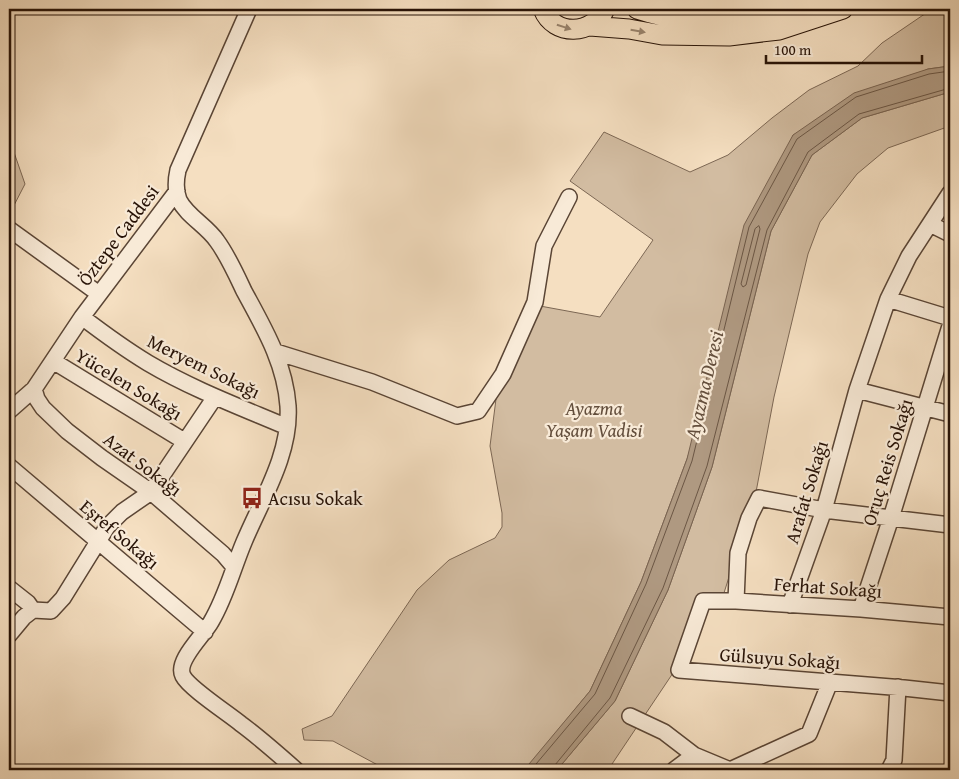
<svg xmlns="http://www.w3.org/2000/svg" width="959" height="779" viewBox="0 0 959 779" font-family="'Gentium Book Plus',serif">
<style>
.green{fill:#d2bca1;stroke:#7c6754}
.water{fill:#af9981;stroke:#796350}
.lines{fill:none;stroke-linecap:round;stroke-linejoin:round}
.shore{stroke:#6b5644;stroke-width:1}
.minor-casing{stroke:#5a4535;stroke-width:18}
.major-casing{stroke:#271206;stroke-width:21}
.minor{stroke:#f8ead7;stroke-width:15}
.major{stroke:#f5dfc1;stroke-width:19}
.oneway{fill:#98836d}
.labels{text-anchor:middle;stroke-width:4.5;stroke-linejoin:round;paint-order:stroke}
.street-label{font-size:19px;fill:#271206;stroke:#f8ead7}
.park-label{font-size:19px;font-style:italic;fill:#634e3c;stroke:#f8ead7}
.poi-label{font-size:19px;fill:#271206;stroke:#f8ead7;text-anchor:start}
.water-label{font-size:20px;font-style:italic;fill:#644f3d;stroke:#f8ead7}
</style>
<rect width="100%" height="100%" fill="#f5dfc1"/>
<filter id="stains"><feTurbulence type="fractalNoise" baseFrequency=".004" numOctaves="4"/><feColorMatrix values="0 0 0 0 .2 0 0 0 0 .09 0 0 0 0 .02 0 0 0 .5 -.17"/></filter>
<radialGradient id="worn" r=".72"><stop offset=".6" stop-color="#630" stop-opacity="0"/><stop offset="1" stop-color="#630" stop-opacity=".3"/></radialGradient>
<!-- green -->
<path class="green" d="M932,9H950V66L928,69L793,135L687,459L641,582L590,691L525,770H387L333,741L304,740L302,729L332,716L417,590L449,560L495,538L502,527V513L490,446L496,399L503,374L540,306L600,317L653,240L570,181L604,132L690,172L728,155L772,118L809,90L858,66L882,43Z
M950,92V126L888,148L857,174L820,222L808,254L774,397L756,492L723,596H701L675,670L608,770H557L615,701L668,590L712,467L771,231L812,155L862,118Z
M9,138L25,184L9,215Z"/>
<!-- water -->
<path class="water" d="M950,66V92L862,118L812,155L771,231L712,467L668,590L615,701L557,770H524L590,691L641,582L687,459L744,225L793,135L854,93L928,69Z"/>
<g class="lines">
<!-- shore -->
<path class="shore" d="M759,226L760,229L746,285L743,287L741,284L755,229Z
M531,770L595,694L646,584L692,461L749,227L797,139L856,97L929,74L950,71
M554,770L555,765L610,698L663,588L707,466L767,230L808,152L859,114L950,88"/>
<!-- minor casing -->
<g class="minor-casing">
<path id="minor" d="M249,9L178,170C176,179 175,190 179,200C187,216 207,226 217,241C228,256 236,274 244,291C264,328 285,363 288,406C291,454 262,499 244,542C233,568 226,597 211,622C204,635 175,661 183,676C189,688 229,714 241,724C260,738 278,754 296,770
M950,193L909,256L888,299L950,318
M930,224L950,234
M9,229L99,294
M888,299L857,390L950,414
M82,317C103,333 125,349 148,363C192,389 240,407 287,427
M276,352L372,382L457,416L478,411L503,374L535,302L544,246L569,197
M53,361L184,441
M34,389L37,399L43,408L67,431L102,458L151,492L223,554L234,567
M9,411L34,389L82,317L177,191
M9,466L205,632
M9,588L28,603L33,610L51,611L63,598L107,527L122,512L151,492L215,397
M736,601L738,553L749,518L759,498L824,510L950,525
M790,605L824,510L857,390
M861,609L891,518L950,326
M950,617L861,609L736,601H703L679,670L904,688L950,693
M9,635L24,617L33,610
M630,716L664,732L694,755L730,770
M674,770L694,755
M730,770L809,734L830,682
M889,770L894,760L898,687"/>
</g>
<!-- major casing -->
<g class="major-casing">
<path id="major" d="M543,9C554,37 593,35 605,9
M637,9C673,21 720,27 758,20C772,18 786,13 799,9
M590,26L629,29L662,35L729,36L779,30L843,9"/>
</g>
<!-- minor -->
<use href="#minor" class="minor"/>
<!-- major -->
<use href="#major" class="major"/>
</g>
<!-- one-way arrows -->
<defs><path id="oneway-solid" d="M-6-.8H1V-3.2L6.5 0L1 3.2V.8H-6Z" transform="scale(1.25)"/></defs>
<g class="oneway">
<use href="#oneway-solid" transform="translate(564 27) rotate(18)"/>
<use href="#oneway-solid" transform="translate(638 31) rotate(10)"/>
</g>
<!-- icons -->
<defs>
<g id="bus-bare" transform="scale(1.725)"><path d="M-5-6H5V4H4V6H2V4H-2V6H-4V4H-5ZM-3.5-4V0h7V-4ZM-3.5 1.2v1.5H-2V1.2ZM2 1.2v1.5H3.5V1.2Z" fill="#8f2418" stroke="#f8ead7" stroke-width="2.5" paint-order="stroke"/></g>
</defs>
<g fill-rule="evenodd">
<use href="#bus-bare" x="252" y="498"/>
</g>
<g class="labels">
<!-- street labels -->
<g class="street-label">
<text transform="translate(118 235) rotate(-53)" y="7">Öztepe Caddesi</text>
<text transform="translate(204 366) rotate(26)" y="7">Meryem Sokağı</text>
<text transform="translate(129 384) rotate(31)" y="7">Yücelen Sokağı</text>
<text transform="translate(887 462) rotate(-73)" y="7">Oruç Reis Sokağı</text>
<text transform="translate(143 464) rotate(37)" y="7">Azat Sokağı</text>
<text transform="translate(806 492) rotate(-73)" y="7">Arafat Sokağı</text>
<text transform="translate(120 534) rotate(40)" y="7">Eşref Sokağı</text>
<text transform="translate(828 587) rotate(4)" y="7">Ferhat Sokağı</text>
<text transform="translate(780 658) rotate(4)" y="7">Gülsuyu Sokağı</text>
</g>
<!-- park labels -->
<g class="park-label">
<text x="594" y="415">Ayazma<tspan x="594" dy="22">Yaşam Vadisi</tspan></text>
</g>
<!-- poi labels -->
<g class="poi-label">
<text x="268" y="505">Acısu Sokak</text>
</g>
<!-- water labels -->
<g class="water-label">
<text transform="translate(704 385) rotate(-77)" y="7">Ayazma Deresi</text>
</g>
</g>
<!-- margin -->
<rect width="959" height="779" fill="none" stroke="#f5dfc1" stroke-width="30"/>
<rect x="10" y="10" width="939" height="759" fill="none" stroke="#271206" stroke-width="2.5"/>
<rect x="15" y="15" width="929" height="749" fill="none" stroke="#271206"/>
<!-- scale -->
<path d="M766 55v8h156v-8" fill="none" stroke="#271206" stroke-width="2.5"/>
<text x="774" y="55" font-size="15" fill="#271206" stroke="#f8ead7" stroke-width="4" paint-order="stroke">100 m</text>
<rect width="100%" height="100%" filter="url(#stains)"/>
<rect width="100%" height="100%" fill="url(#worn)"/>
</svg>
